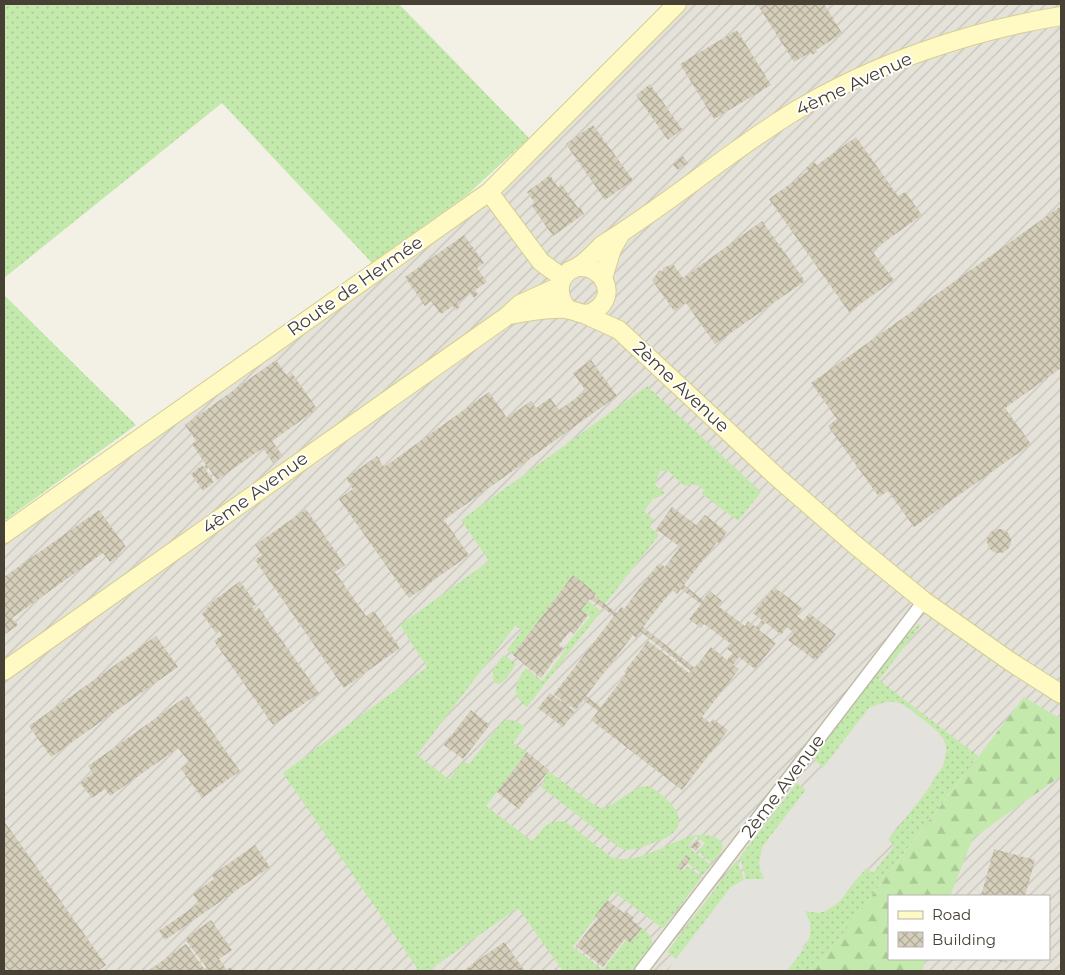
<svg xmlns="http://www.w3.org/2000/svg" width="1065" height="975" viewBox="0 0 1065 975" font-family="Montserrat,sans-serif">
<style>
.industrial{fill:url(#industrial-furrows);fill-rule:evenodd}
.grass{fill:url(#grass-dots)}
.forest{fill:url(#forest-firs)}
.parking{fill:#e4e2dd}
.building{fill:url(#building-cross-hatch);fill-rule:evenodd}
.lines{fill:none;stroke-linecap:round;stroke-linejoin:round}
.street-casing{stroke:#bfbaa7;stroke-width:15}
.secondary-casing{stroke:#d5cd93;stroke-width:20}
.street{stroke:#fff;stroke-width:12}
.secondary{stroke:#fff9c3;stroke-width:18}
.labels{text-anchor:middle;stroke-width:4;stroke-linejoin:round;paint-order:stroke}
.street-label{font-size:18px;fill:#464134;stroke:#fff}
</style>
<defs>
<pattern id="industrial-furrows" width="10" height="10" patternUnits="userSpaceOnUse" patternTransform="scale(1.25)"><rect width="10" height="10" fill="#e5e2da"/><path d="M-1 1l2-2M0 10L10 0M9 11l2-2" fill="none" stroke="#c6c3bc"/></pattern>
<pattern id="grass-dots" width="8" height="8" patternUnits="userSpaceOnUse" patternTransform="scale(1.25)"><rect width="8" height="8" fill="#c4e9ac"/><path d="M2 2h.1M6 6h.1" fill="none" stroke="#aac995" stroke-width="1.8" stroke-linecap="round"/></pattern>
<pattern id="forest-firs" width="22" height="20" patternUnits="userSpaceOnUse" patternTransform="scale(1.25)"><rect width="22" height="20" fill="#c4e9ac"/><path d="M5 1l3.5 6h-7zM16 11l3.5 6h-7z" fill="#aac995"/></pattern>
<pattern id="building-cross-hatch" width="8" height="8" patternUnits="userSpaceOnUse" patternTransform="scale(1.25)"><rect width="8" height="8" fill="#d5ceba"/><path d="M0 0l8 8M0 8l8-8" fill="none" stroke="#afa998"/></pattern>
</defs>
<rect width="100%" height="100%" fill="#f3f1e5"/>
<!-- industrial -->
<path class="industrial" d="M680,4H1061V971H4V543L472,208ZM889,896H1049V959H889Z"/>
<!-- grass -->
<path class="grass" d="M4,4H399L529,138L468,194L372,263L222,103L4,278Z
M4,295L136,425L4,521Z
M647,386L761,492L738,521L702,494L704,490L699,486L689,484L686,486L683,485L668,471H660L655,485L665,493L661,496L653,499L645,510L646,513L654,520L650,527L659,535L605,604L594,596L596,593L573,575L513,655L507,650L522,630L515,626L417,755L449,779L463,761L469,764L502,722C512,717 517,721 525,727L513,743L527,752L486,806L532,841C544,829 546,818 566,822L611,857C650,870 695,814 722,843L723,849L712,863L698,852L705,843L696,836L688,847L711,865L703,875L689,864L688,861L690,858L686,855L678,867L683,871L687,866L702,877L664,927L662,928L614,892L573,947L603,970L626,940L630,943L642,928C648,933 653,937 652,945L632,971H563L518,908L428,971H419L283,773L427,667L400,625L489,561L461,520Z
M588,601L601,611L527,707C510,695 515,682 526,668L542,681L567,648L565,646L590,617L581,610Z
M919,624L921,625L879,680L978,756L814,971H787C798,956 813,942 810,922L789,908L826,911L839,902L866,868L873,873L895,845L888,840C903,820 944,776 946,752C947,746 944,739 940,734L907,707L898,702H886L869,708L823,768L813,758L905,636Z
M503,655L516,664L506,679L499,684L493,682V670Z
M548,771L593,804L601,808C617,806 633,785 648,786C662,793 689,814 675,831C669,838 658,841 650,844C639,848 631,852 620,848L541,787L546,780L543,778Z
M797,783L806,790L762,848L760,870L765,880L746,879L740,857Z
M737,860L744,880L731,887L676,959L667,952Z"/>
<!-- forest -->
<path class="forest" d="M1024,697L1061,719V776L973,838L950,896H889V959H926L922,971H814Z"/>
<!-- parking -->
<path class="parking" d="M886,702H897L907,707L936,730L944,740L946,747L945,758L943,766L929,786L839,902L826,911L818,913L805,911L810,922V937L787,971H667L731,887L745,879H764L759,864L762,848L768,839L869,708Z"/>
<!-- building -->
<path class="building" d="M757,4H824L842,33L816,50L817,52L812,55L811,52L794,62Z
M737,30L771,85L714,119L680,64Z
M650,84L682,129L668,140L636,95Z
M593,125L633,180L605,200L566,144Z
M856,137L898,196L905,192L922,215L872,251L894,280L849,312L769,199L808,171L806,168L814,162L817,165Z
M683,156L688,163L677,170L673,164Z
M550,175L558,187L561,184L578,208L580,207L584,214L553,236L532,206L535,203L527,192Z
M1061,206V368L1005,408L1031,444L914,527L888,491L879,497L828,426L837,419L811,383Z
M762,221L805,281L715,344L686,303L674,311L652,280L660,270L661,272L663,270V268L673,264L683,278Z
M464,235L484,263L477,268L487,282L475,290L478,294L474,298L470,293L457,303L460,307L456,310L453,306L441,314L431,301L425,306L405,277Z
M276,360L288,377L292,373L317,409L272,441L283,456L273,463L263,448L217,480L208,467L205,469L214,482L203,491L191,474L202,465L204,467L206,465L192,444L196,441L185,425Z
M591,360L617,396L444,520L469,555L409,598L339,499L353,489L346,478L377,456L384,467L489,392L507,418L531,401L536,408L550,398L559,410L586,391L573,373Z
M672,507L696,525L705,515L727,532L719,543L717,542L684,585L703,600L710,591L722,601L718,606L745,626L748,621L756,627L762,620L753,613L774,587L802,608L796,615L803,621L809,613L836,634L816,661L788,640L794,633L787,627L781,635L765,622L759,630L776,643L755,669L739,657L733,665L739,669L702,717L710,723L713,719L728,730L682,790L591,720L598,711L583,700L576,710L568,704L567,706L575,711L563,727L538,708L550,693L562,702L563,701L554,694L614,616L590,599L581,610L588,615L574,634L570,631L559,645L563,648L541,678L513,655L573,575L596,593L594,596L617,613L621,607L624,609L659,563L665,567L680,547L656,529ZM681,589L701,604L689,619L701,628L704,624L731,644L727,649L733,653L727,660L711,647L695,668L643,627L672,590L677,594ZM641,632L692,672L690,674L648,641L624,672L626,674L601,707L586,696L633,635L636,638Z
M306,509L345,565L335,572L366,616L374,611L400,648L344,688L255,560L262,555L255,545Z
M99,510L126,547L120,552L121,554L110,562L103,553L12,618L18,625L4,635V577Z
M987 541a12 12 0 1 1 24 0a12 12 0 1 1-24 0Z
M240,581L256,604L252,607L255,611L259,608L319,693L273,725L214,641L222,635L219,630L216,633L202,614L213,601Z
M156,636L178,667L51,757L29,726Z
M187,696L240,771L202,798L181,769L189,762L178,748L110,796L105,789L92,798L80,783L93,773L88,766Z
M471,710L490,725L463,759L444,745Z
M527,752L549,770L519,809L497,792Z
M4,821L106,965L98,971H4Z
M696,840L701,844L696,851L691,847Z
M255,845L270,867L165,940L159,931L199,903L193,894L214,879L212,875Z
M994,849L1035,860L1025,896H981Z
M686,855L691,858L681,870L677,867Z
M607,900L625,914L627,912L634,918L632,920L642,928L630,943L625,939L603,967L576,946L598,918L595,916Z
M211,920L232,950L219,959L227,970L230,967L233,971H148L186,944L205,970L207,968L185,939Z
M504,942L525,971H463Z
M994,959H1008L1007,963Z"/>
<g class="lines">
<!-- street casing -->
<g class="street-casing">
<path id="street" d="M641,971L924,601"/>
</g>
<!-- secondary casing -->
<g class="secondary-casing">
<path id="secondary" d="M489,192L541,262L563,278
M603,278L612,249L620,235
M569,310C558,300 556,282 568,272C571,269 575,269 579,266C587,261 595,252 602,245C669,204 728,152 795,111C875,63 969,31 1061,16
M584,314L619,330L778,478L854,544L924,601L1011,662L1061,694
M509,315C528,312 548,307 567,309C577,311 585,318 596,310C618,294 603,265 578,267
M4,534L489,192L677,4
M4,671L507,316L520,304L560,286"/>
</g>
<!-- street -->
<use href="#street" class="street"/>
<!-- secondary -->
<use href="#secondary" class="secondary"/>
</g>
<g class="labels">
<!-- street labels -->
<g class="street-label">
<text transform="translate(854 84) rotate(-25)" y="6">4ème Avenue</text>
<text transform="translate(355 286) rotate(-35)" y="6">Route de Hermée</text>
<text transform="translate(681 387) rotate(43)" y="6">2ème Avenue</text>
<text transform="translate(255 493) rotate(-36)" y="6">4ème Avenue</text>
<text transform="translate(783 786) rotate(-53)" y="6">2ème Avenue</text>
</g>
</g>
<!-- border -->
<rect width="1065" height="975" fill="none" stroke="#464134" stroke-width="10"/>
<!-- legend -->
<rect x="888" y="895" width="162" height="65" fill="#ffffff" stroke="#b5b3ae"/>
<rect x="898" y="911" width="25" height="8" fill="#fff9c3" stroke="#b5b3ae"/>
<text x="932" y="920" font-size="15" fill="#464134">Road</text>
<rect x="898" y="932" width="25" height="15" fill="url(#building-cross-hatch)" stroke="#b5b3ae"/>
<text x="932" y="945" font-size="15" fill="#464134">Building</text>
</svg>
